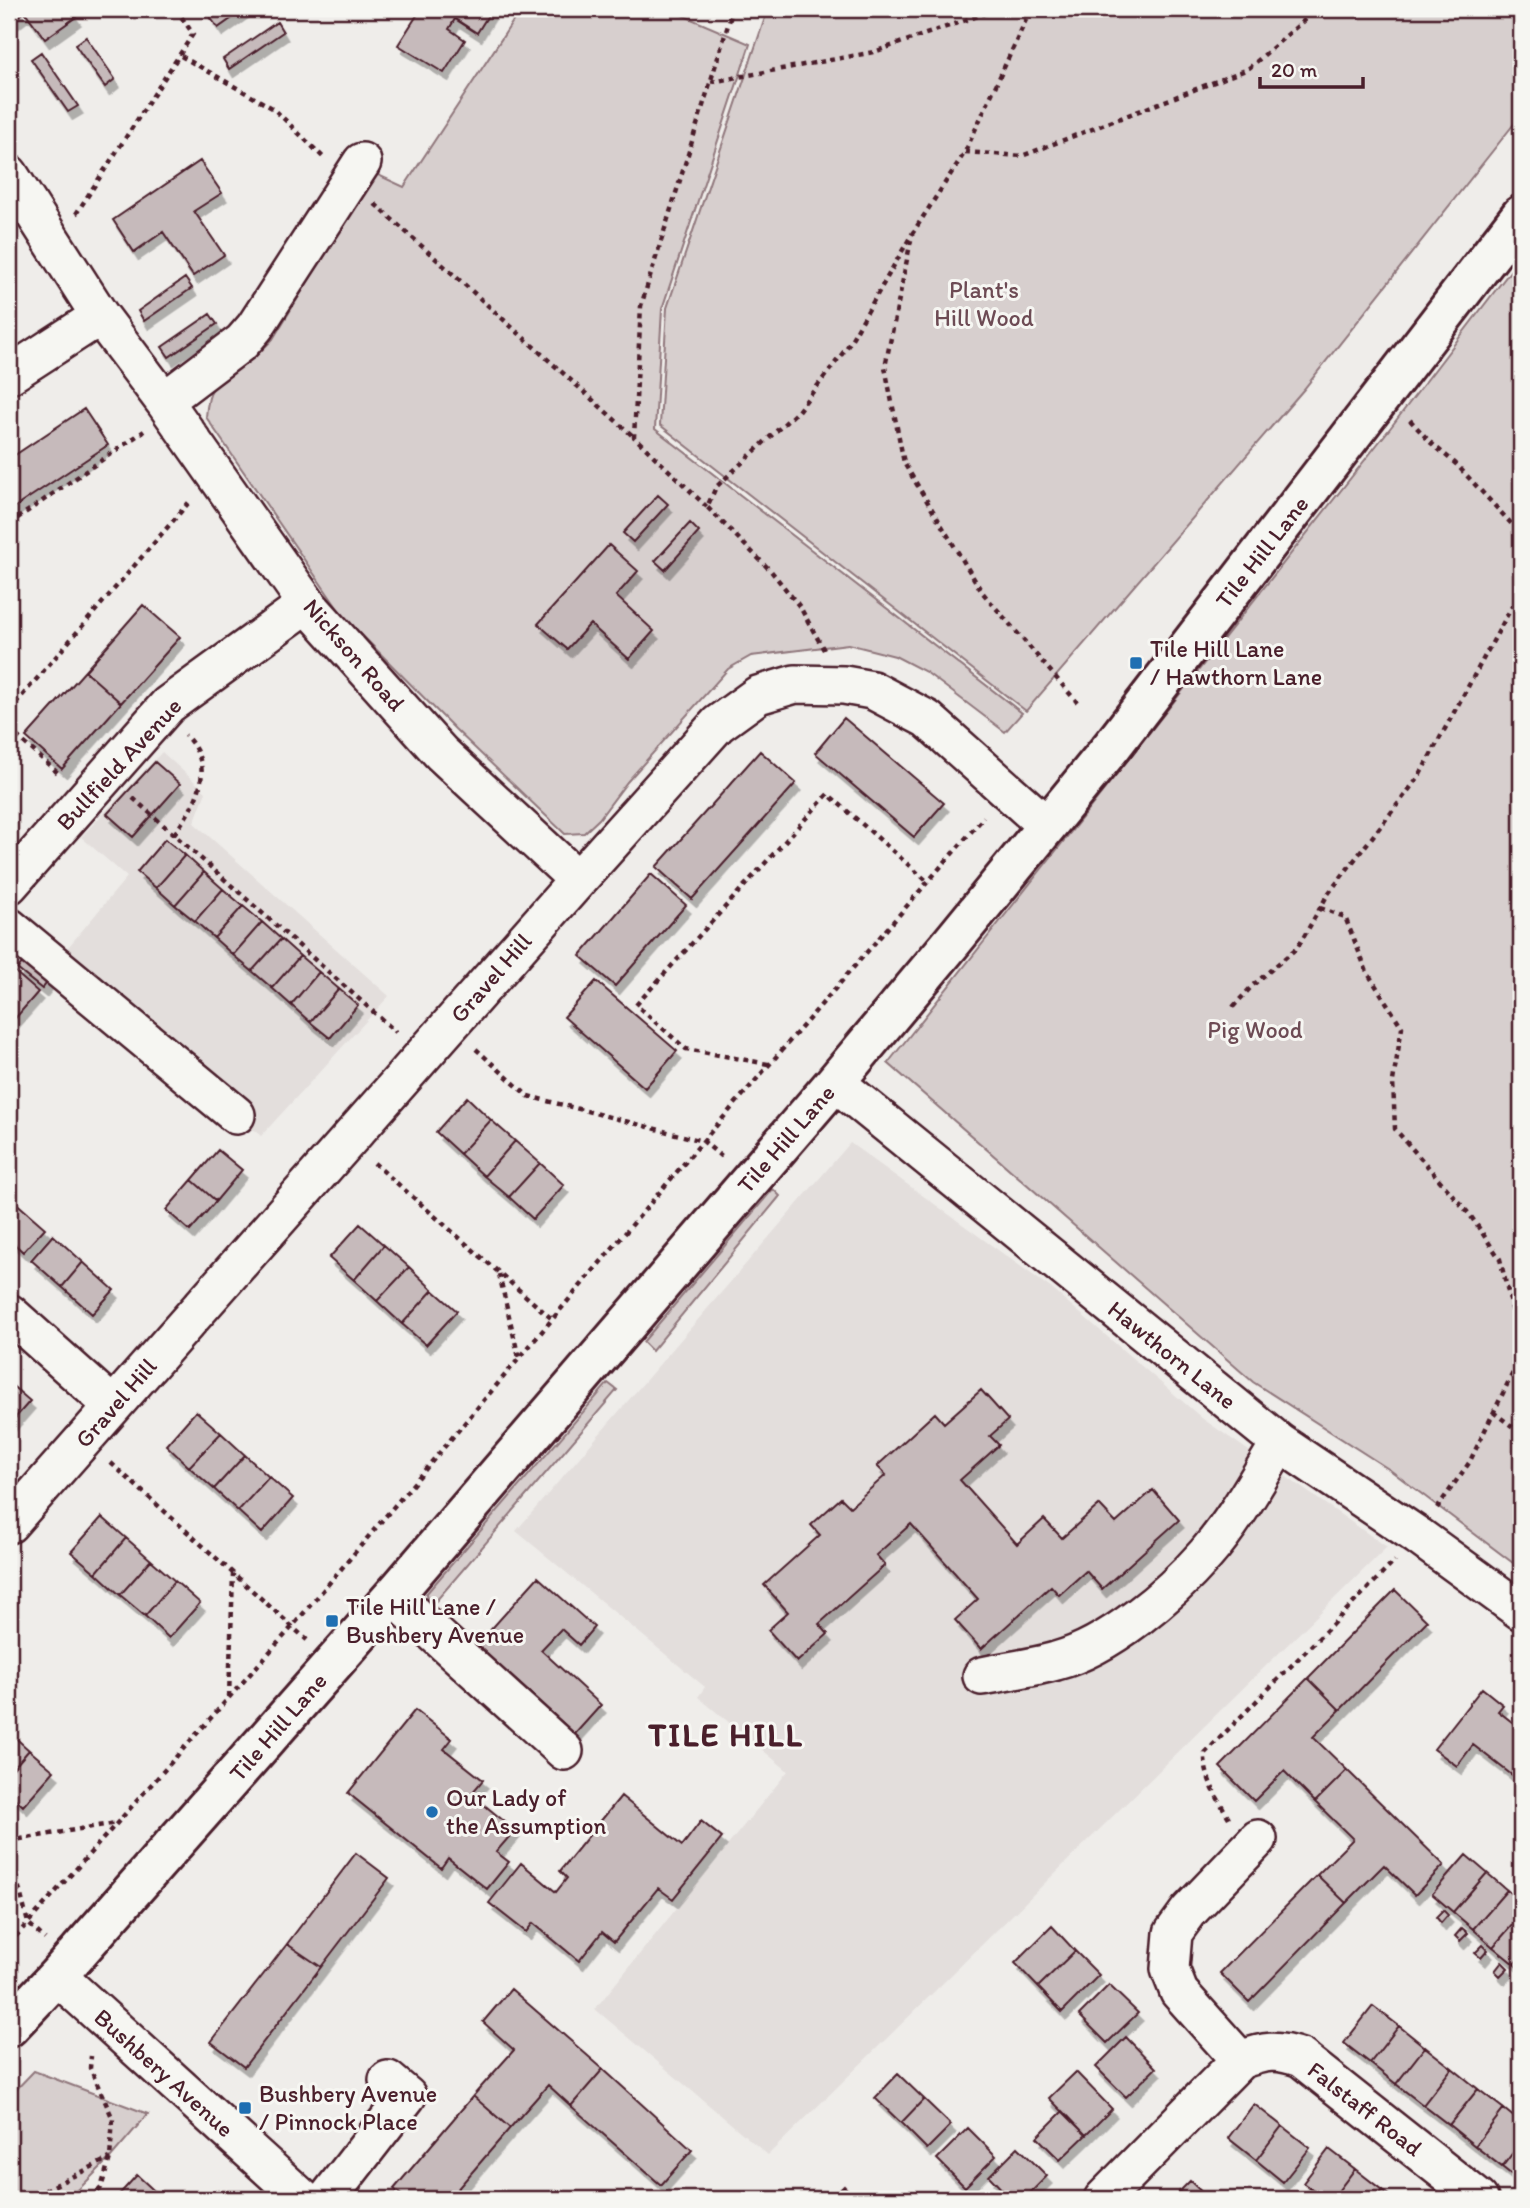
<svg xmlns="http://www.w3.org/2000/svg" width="1530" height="2208" viewBox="0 0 1530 2208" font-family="Itim,sans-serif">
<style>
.built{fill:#e3dedc}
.green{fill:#d7cfce;stroke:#90777c;stroke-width:2}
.building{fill:#c6babb;stroke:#4a1f2b;stroke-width:2;filter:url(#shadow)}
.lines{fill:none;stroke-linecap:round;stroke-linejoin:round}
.minor-casing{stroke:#4a1f2b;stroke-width:42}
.major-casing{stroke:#4a1f2b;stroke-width:44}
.path{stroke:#4a1f2b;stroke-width:4.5;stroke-dasharray:5 5;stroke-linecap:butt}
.minor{stroke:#f6f6f2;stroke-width:37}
.major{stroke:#f6f6f2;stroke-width:38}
.poi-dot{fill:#1f6fb2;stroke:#f6f6f2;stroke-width:2.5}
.labels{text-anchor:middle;stroke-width:6;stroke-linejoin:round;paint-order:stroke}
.park-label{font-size:24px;fill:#6d4b54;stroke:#f6f6f2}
.street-label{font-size:24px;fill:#4a1f2b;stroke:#f6f6f2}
.poi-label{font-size:24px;fill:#4a1f2b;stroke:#f6f6f2;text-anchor:start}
.district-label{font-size:32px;font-weight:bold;letter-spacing:2px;fill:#4a1f2b;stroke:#f6f6f2}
</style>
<defs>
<filter id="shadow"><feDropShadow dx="4.5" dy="8" stdDeviation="0" flood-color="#0004"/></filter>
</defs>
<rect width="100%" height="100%" fill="#efedea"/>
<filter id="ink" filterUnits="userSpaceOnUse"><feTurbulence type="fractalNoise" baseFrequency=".0143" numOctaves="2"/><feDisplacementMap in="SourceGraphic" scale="14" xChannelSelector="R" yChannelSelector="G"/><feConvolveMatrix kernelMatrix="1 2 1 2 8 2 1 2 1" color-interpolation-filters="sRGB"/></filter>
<g filter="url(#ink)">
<!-- built -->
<path class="built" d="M162,752L206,792L194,823L389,996L261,1136L54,964L127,877L81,837Z
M850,1143L1052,1289L1203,1419L1387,1547L768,2155L595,2009L788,1771L698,1697L705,1687L516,1531Z"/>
<!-- green -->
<path class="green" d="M521,9H668L750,44L662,309L655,429L1022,713L1005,732L926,672L895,656L848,644L751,656L728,669L627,782L599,819L584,833L565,834L455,729L343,616L206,417C209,378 219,381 247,363C257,356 265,347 273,339L374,173L404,187Z
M768,9H1521V115L1304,389L1026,711L660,425L667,308Z
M1521,257V1569L1390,1470L1253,1382L888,1063L1391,427Z
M773,1189L780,1196L652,1351L643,1342Z
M608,1383L617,1390L430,1608L426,1594Z
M34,2071L148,2114L110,2158L69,2199H9V2097Z"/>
<!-- building -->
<path class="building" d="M9,9H70L76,17L45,39L25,12L9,24Z
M222,9H245L218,28L210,17Z
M421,9H492L477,33L455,19L449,29L465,40L444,73L398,45Z
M277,22L283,32L229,69L223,59Z
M86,37L115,79L105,87L75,45Z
M41,52L78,106L68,112L31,59Z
M200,161L222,193L194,211L224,255L193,276L163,232L134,252L113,220Z
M185,278L192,288L144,321L138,311Z
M210,314L217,324L169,357L162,347Z
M84,409L108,445L9,511V459Z
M658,495L668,504L633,542L623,533Z
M690,523L699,532L665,570L655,561Z
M609,545L638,571L616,596L654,631L629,659L590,624L567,649L538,624Z
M143,605L180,637L121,703L85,671Z
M85,671L121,703L62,769L26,737Z
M844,718L944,803L914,837L815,753Z
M760,751L796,783L692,899L656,867Z
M155,762L180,784L133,837L107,814Z
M165,839L185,855L156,888L137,872Z
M185,855L204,872L175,905L156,888Z
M204,872L223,889L195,921L175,905Z
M651,874L686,905L615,986L580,956Z
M223,889L243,906L214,938L195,921Z
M243,906L262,922L233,955L214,938Z
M262,922L281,939L252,971L233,955Z
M281,939L300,956L272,988L252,971Z
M29,955L52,976L42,989L17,969Z
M300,956L319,972L291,1005L272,988Z
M14,971L38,992L12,1022L9,1019V977Z
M319,972L339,989L310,1022L291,1005Z
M596,981L677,1051L645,1088L564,1017Z
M339,989L358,1005L330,1038L310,1022Z
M467,1097L491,1120L460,1154L436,1132Z
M491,1120L515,1141L484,1176L460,1154Z
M515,1141L540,1163L509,1197L484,1176Z
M218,1150L242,1170L216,1201L192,1180Z
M540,1163L564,1185L533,1219L509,1197Z
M192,1180L216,1201L190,1231L166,1210Z
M14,1201L45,1228L23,1252L9,1239V1207Z
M360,1224L384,1245L354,1280L329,1258Z
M53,1235L83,1262L62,1287L31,1260Z
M384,1245L409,1267L377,1301L354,1280Z
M83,1262L114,1290L92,1314L62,1287Z
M409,1267L433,1290L402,1324L377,1301Z
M433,1290L457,1311L426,1345L402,1324Z
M9,1383L30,1401L9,1425Z
M981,1390L1008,1420L990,1436L999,1445L960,1480L1017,1544L1044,1519L1062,1538L1099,1505L1116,1523L1153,1490L1179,1520L1102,1589L1086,1571L1059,1595L1051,1586L981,1649L955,1620L978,1599L911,1524L876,1555L885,1565L819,1624L828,1634L797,1662L768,1630L788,1612L764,1585L820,1535L811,1525L841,1498L850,1507L886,1475L877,1466L935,1413L944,1423Z
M196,1411L221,1433L189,1467L166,1445Z
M221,1433L245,1455L214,1489L189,1467Z
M245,1455L269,1477L238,1511L214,1489Z
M269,1477L293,1498L262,1533L238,1511Z
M102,1517L126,1538L96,1573L71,1552Z
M126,1538L151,1560L120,1595L96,1573Z
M151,1560L175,1581L145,1616L120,1595Z
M538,1577L594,1627L579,1645L561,1629L541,1650L601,1705L575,1734L477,1645Z
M175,1581L200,1603L169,1638L145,1616Z
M1395,1590L1427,1621L1340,1710L1308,1678Z
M1308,1678L1340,1710L1313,1737L1347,1770L1315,1802L1284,1771L1254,1801L1220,1767Z
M1482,1688L1503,1705L1498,1711L1521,1729V1782L1473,1745L1457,1766L1434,1749Z
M415,1710L452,1739L444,1749L483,1780L471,1794L515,1830L496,1852L509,1862L487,1889L448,1858L441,1868L348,1793Z
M9,1732L29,1750L9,1773Z
M29,1750L54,1771L23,1806L9,1793V1773Z
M1347,1770L1444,1865L1415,1895L1384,1865L1346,1903L1317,1875L1353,1839L1315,1802Z
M621,1796L682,1846L701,1821L722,1838L673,1899L658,1888L614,1942L602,1932L579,1961L533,1923L526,1932L489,1903L521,1863L556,1892L567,1878L560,1871Z
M356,1853L389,1878L321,1967L287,1944Z
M1466,1855L1487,1873L1453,1912L1432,1894Z
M1487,1873L1507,1890L1473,1929L1453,1912Z
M1317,1875L1346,1903L1249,2002L1220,1973Z
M1507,1890L1521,1903V1915L1493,1947L1473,1929Z
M1443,1910L1448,1915L1441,1923L1436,1917Z
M1521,1915V1956L1514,1964L1493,1947Z
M1052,1926L1075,1951L1038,1987L1015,1963Z
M1462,1928L1468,1933L1460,1941L1455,1936Z
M287,1944L321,1967L244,2067L211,2042Z
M1483,1945L1488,1950L1481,1958L1475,1953Z
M1075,1951L1099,1975L1062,2012L1038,1987Z
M1521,1956V1971L1514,1964Z
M1502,1962L1508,1968L1500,1976L1495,1971Z
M1109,1985L1138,2013L1107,2043L1079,2015Z
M511,1989L603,2069L571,2106L548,2085L510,2128L473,2096L514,2050L483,2022Z
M1373,2006L1399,2026L1370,2063L1344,2043Z
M1399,2026L1425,2047L1396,2084L1370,2063Z
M1126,2037L1156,2068L1126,2097L1096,2067Z
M1425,2047L1452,2068L1423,2105L1396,2084Z
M1452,2068L1478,2089L1449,2125L1423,2105Z
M603,2069L692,2150L661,2185L571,2106Z
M1076,2072L1112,2109L1086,2135L1049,2098Z
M898,2074L924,2099L901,2123L875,2098Z
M1478,2089L1504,2109L1475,2146L1449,2125Z
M473,2096L510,2128L449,2199H406L394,2189Z
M924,2099L951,2125L927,2149L901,2123Z
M1254,2104L1282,2126L1256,2160L1228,2138Z
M1504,2109L1521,2123V2142L1502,2167L1475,2146Z
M1063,2111L1086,2135L1060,2160L1037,2137Z
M1282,2126L1310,2148L1283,2182L1256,2160Z
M968,2128L996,2156L965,2187L937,2159Z
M1521,2142V2182L1502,2167Z
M1018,2147L1047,2176L1024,2199H1011L989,2176Z
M1329,2149L1355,2169L1332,2199H1324L1303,2183Z
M1355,2169L1382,2190L1375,2199H1332Z
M137,2175L163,2199H115Z
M1190,2181L1209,2199H1172Z
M844,2186L857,2199H830Z
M1382,2190L1394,2199H1375Z"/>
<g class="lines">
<!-- minor casing -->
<g class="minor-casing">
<path id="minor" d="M9,174L100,316L164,401L307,604L441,753L578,880
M9,375L100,316
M164,401L242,342L255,327L362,162
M9,885L168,705L307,604
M9,927L236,1115
M835,1082L1280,1443L1418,1536L1521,1611
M9,1313L113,1406
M9,1524L578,880L718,724L758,695L795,684L844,685L872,690L927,719L1047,826
M393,1596L564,1751
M982,1676C1006,1671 1032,1668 1056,1661C1109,1647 1170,1595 1206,1554C1235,1521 1257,1480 1280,1443
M57,1976L303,2199
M1240,2060L1179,1992L1170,1969L1173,1933L1189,1911L1258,1839
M327,2199L407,2096L388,2080
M1103,2199L1240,2060C1265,2051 1276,2049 1301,2058L1479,2199"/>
</g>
<!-- major casing -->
<g class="major-casing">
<path id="major" d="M9,2027L57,1976L400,1588L835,1082L952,942L1113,745L1521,215"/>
</g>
<!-- path -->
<path class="path" d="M181,56L274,109L324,158
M711,82L874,52L998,9
M965,152L1022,156L1248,69L1317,9
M375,204L634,437
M76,214L193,34L176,9
M911,240L885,367L904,463L982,592L1077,702
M1410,420L1430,442L1456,464L1521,534
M707,507L634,437L641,306L733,9
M9,524L144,431
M824,650L800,607L771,571L707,507L716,487L798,411L846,349L912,234L965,152L1031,9
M9,711L191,500
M9,729L59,774
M133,798L396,1032
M174,834C197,803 217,768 185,735
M1320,908L1345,917L1367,972L1402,1027L1393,1081L1395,1129L1470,1215L1500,1259L1516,1325L1515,1364
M1233,1007L1253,985L1298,947L1328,894L1418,778L1521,590
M476,1049L528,1096L703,1141L724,1159
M768,1064L686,1049L636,1005L828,794L928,882
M374,1163L552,1319
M499,1274L519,1358
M1493,1412L1521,1433
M111,1463L307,1640
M1437,1508L1469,1463L1521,1356
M229,1697L233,1574
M1229,1818C1217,1797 1204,1778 1205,1753L1395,1561
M9,1841L116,1823
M9,1848L28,1923L45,1939
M9,1944L292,1627L703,1141L984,817
M27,2199L110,2158
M91,2199L101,2188L110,2158L113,2119L90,2068L91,2056"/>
<!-- minor -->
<use href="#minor" class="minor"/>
<!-- major -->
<use href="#major" class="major"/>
</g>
</g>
<!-- markers -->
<g class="poi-dot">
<rect x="1129" y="656" width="14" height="14" rx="3.5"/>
<rect x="325" y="1614" width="14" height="14" rx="3.5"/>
<circle cx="432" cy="1812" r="7"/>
<rect x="238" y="2101" width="14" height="14" rx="3.5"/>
</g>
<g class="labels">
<!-- park labels -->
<g class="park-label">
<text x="984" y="298">Plant's<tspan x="984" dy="28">Hill Wood</tspan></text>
<text x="1255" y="1038">Pig Wood</text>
</g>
<!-- street labels -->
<g class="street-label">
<text transform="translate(1262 552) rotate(-52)" y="8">Tile Hill Lane</text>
<text transform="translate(354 655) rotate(49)" y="8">Nickson Road</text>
<text transform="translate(119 764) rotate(-47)" y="8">Bullfield Avenue</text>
<text transform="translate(491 978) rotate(-49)" y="8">Gravel Hill</text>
<text transform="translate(786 1139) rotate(-49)" y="8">Tile Hill Lane</text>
<text transform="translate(1172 1355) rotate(39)" y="8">Hawthorn Lane</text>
<text transform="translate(116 1403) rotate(-49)" y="8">Gravel Hill</text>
<text transform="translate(278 1727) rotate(-49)" y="8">Tile Hill Lane</text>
<text transform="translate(164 2073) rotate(42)" y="8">Bushbery Avenue</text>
<text transform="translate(1365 2109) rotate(38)" y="8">Falstaff Road</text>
</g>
<!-- poi labels -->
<g class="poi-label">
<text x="1150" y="657">Tile Hill Lane<tspan x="1150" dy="28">/ Hawthorn Lane</tspan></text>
<text x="346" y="1615">Tile Hill Lane /<tspan x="346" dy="28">Bushbery Avenue</tspan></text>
<text x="446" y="1806">Our Lady of<tspan x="446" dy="28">the Assumption</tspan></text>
<text x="259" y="2102">Bushbery Avenue<tspan x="259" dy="28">/ Pinnock Place</tspan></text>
</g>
<!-- district labels -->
<g class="district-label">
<text x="726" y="1746">TILE HILL</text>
</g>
</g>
<!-- margin -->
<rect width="1530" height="2208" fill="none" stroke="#f6f6f2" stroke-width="35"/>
<rect x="18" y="18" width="1495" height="2173" fill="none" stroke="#4a1f2b" stroke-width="2.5" filter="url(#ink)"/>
<!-- scale -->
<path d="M1260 77v10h103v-10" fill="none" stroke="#4a1f2b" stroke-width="3.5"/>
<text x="1271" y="77" font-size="21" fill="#4a1f2b" stroke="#f6f6f2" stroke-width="5" paint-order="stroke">20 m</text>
</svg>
